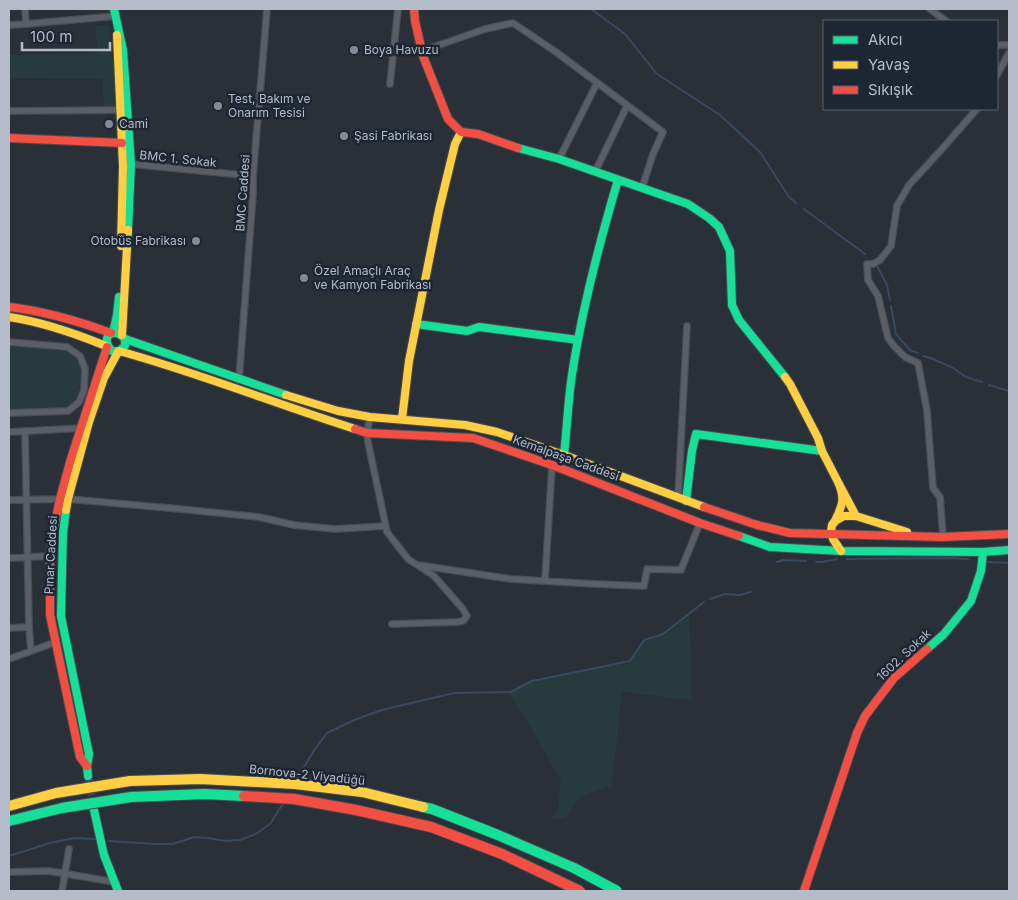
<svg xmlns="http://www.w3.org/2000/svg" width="1018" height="900" viewBox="0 0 1018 900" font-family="Inter,sans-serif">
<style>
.green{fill:#273a3e}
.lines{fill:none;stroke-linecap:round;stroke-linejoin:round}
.stream{stroke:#384963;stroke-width:2}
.secondary-tunnel{stroke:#3f454e;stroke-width:8;stroke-dasharray:8 4;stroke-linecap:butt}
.street-casing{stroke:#484c53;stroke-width:8}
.fast-casing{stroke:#484c53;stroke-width:10}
.slow-casing{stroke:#484c53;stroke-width:10}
.jam-casing{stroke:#484c53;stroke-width:10}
.street{stroke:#5a5e66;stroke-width:5.5}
.fast{stroke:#16e098;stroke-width:8}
.slow{stroke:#ffcf43;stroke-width:8}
.jam{stroke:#f24e42;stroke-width:8}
.fast-bridge-casing{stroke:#474c53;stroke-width:12;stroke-linecap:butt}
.slow-bridge-casing{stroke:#474c53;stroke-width:12;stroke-linecap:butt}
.jam-bridge-casing{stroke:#474c53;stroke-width:12;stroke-linecap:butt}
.fast-bridge{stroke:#16e098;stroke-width:10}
.slow-bridge{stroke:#ffcf43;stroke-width:10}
.jam-bridge{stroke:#f24e42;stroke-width:10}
.poi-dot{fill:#848b96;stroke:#1d2633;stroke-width:2}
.labels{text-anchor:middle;stroke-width:5;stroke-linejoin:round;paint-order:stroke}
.poi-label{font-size:12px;fill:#b4bcc9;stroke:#1d2633;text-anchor:start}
.street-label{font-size:12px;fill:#b4bcc9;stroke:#1d2633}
</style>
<rect width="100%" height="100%" fill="#2a3038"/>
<!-- green -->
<path class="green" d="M109,25L118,106H104L102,79L9,78V55L98,53L95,26Z
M9,345L68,352L79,360L84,379L74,401L66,408L9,411Z
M689,614L692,700L622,692L612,786L581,796L566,817L550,820L558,808L561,781L534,733L508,692L524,684L602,667L630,663L642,641L663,636Z"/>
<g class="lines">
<!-- stream -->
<path class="stream" d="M591,9L625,34L657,74L720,115L760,152L789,197L796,203
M804,209L865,254
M877,266L887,285L890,300
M891,306L896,334L910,350L918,353
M924,356L933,359L953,368L966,377L982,382
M989,385L1009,391
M847,559L948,558L968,559
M777,562L783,560L806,561
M816,562H822L837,559
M986,562L1009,563
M710,599L725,594L740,595L751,592
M296,780L315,749L327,733L354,720L382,710L454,693L511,692L532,681L630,661L644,640L663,634L704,602
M109,841L154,844H173L194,837L208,838L225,841L240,840L256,834L270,824L284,802
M9,856L50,843L74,838L95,839"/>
<!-- secondary-tunnel -->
<path class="secondary-tunnel" d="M88,776L94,808"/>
<!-- street casing -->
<g class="street-casing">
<path id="street" d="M25,9L26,24
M930,9L946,21
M9,25L26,24L116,16
M997,45H1009
M422,51L485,29L513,23L556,52L663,132L653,154L642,188
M997,75L1009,53
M390,84L398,9
M9,111L120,110
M559,159L597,83
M131,164L253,176
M595,172L627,106
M9,342L67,347L80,356L85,369L84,390L79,402L68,411L9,413
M239,380L253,194V176L267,9
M370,417L367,433L368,442L387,532L408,559L434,576L463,609L467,616L463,621L457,622L392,624
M25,431L29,627
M9,432L83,428
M678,498L687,326
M9,500L68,499L180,509L259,517L294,525L335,529L386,526
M943,537L940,497L933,488L927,411L918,363L905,357L894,346L888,338L878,296L868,280L867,264H873L880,260L891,246L897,206L909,185L942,149L977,109
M9,558L50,556
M418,565L511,579L595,584L644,586L647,569L681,570L700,523
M545,581L552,465
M9,628L29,627L31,651
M9,659L56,642
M9,872L49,871L115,882
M62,891L69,849"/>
</g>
<!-- fast casing -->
<g class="fast-casing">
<path id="fast" d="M114,9L123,50L131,164L128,230
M518,148L559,159L688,204L709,218L719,227L730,251L732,305L739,320L785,377
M416,324L467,331L479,327L578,340
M113,333L117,315L119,297
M125,339V346L119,351H112C99,338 113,325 125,339L286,395
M564,455C567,428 568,401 572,375C582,309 599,244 618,180
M686,501L692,451L696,434L822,451
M66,510L63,533L61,616L89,754L87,766L88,776
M739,536L770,547L841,551L983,552L1009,550
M927,649L944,634L971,601L981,571L983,552
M94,810L104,855L118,891"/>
</g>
<!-- slow casing -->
<g class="slow-casing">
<path id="slow" d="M117,35L123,166L121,246
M9,317C43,322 74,333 106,346
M122,335L128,230
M119,351C199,373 276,404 355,429
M785,377L790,384L818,438L822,451L838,482
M286,395L338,411L370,417L465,425L497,432L564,455L704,507
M402,419L409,361L439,210L455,144L461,132
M66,510L68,499L89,422L104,378L118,352
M834,523C842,506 846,500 838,482L856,516
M841,551L833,539L831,531L832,525L835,521L844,516H856L907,532"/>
</g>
<!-- jam casing -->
<g class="jam-casing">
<path id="jam" d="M414,9L415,21L423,56L448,119L461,132L478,134L518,148
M9,138L122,143
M9,307C44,311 78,321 111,333
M355,429L367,433L473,438L552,465L700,523L739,536
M704,507L757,525L790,533L943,537L1009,534
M87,766L80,757L50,615V556L53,533L60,499L70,462L107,347
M804,891L857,733L865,716L894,678L927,649"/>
</g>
<!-- street -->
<use href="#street" class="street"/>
<!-- fast -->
<use href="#fast" class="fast"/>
<!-- slow -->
<use href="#slow" class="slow"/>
<!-- jam -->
<use href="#jam" class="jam"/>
<!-- fast-bridge casing -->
<g class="fast-bridge-casing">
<path id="fast-bridge" d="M423,807L432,809L498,835L574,868L617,891
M9,821L62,808L131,797L204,794L244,796"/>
</g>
<!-- slow-bridge casing -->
<g class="slow-bridge-casing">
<path id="slow-bridge" d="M9,806L56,793L130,781L200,779L295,784L362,792L423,807"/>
</g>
<!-- jam-bridge casing -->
<g class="jam-bridge-casing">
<path id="jam-bridge" d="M244,796L294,799L356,810L431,827L502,854L580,891"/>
</g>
<!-- fast-bridge -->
<use href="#fast-bridge" class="fast-bridge"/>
<!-- slow-bridge -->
<use href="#slow-bridge" class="slow-bridge"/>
<!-- jam-bridge -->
<use href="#jam-bridge" class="jam-bridge"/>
</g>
<!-- markers -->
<g class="poi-dot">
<circle cx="354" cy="50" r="5"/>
<circle cx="218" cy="106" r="5"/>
<circle cx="109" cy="124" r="5"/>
<circle cx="344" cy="136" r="5"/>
<circle cx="196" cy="241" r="5"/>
<circle cx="304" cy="278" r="5"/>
</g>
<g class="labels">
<!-- poi labels -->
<g class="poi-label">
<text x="364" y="54">Boya Havuzu</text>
<text x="228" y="103">Test, Bakım ve<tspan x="228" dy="14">Onarım Tesisi</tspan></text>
<text x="119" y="128">Cami</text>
<text x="354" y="140">Şasi Fabrikası</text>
<text x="186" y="245" text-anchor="end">Otobüs Fabrikası</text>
<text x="314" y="275">Özel Amaçlı Araç<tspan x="314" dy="14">ve Kamyon Fabrikası</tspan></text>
</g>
<!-- street labels -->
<g class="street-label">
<text transform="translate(178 159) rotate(6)" y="4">BMC 1. Sokak</text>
<text transform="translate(243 193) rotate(-86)" y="4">BMC Caddesi</text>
<text transform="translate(566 458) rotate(20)" y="4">Kemalpaşa Caddesi</text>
<text transform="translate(51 555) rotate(-87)" y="4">Pınar Caddesi</text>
<text transform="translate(904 655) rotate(-43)" y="4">1602. Sokak</text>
<text transform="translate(307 775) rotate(6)" y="4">Bornova-2 Viyadüğü</text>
</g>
</g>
<!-- border -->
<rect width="1018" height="900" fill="none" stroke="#b4bcc9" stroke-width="20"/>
<!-- legend -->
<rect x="823" y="20" width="175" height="90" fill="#1d2633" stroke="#59626f"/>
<rect x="833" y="36" width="25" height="8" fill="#16e098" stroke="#59626f"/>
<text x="868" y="45" font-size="15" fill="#b4bcc9">Akıcı</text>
<rect x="833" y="61" width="25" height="8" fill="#ffcf43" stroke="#59626f"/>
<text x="868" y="70" font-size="15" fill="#b4bcc9">Yavaş</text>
<rect x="833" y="86" width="25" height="8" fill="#f24e42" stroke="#59626f"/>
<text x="868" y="95" font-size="15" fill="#b4bcc9">Sıkışık</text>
<!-- scale -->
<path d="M22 42v8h88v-8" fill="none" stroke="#b4bcc9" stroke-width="2.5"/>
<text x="30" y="42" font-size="15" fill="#b4bcc9" stroke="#1d2633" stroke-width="4" paint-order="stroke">100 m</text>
</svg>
